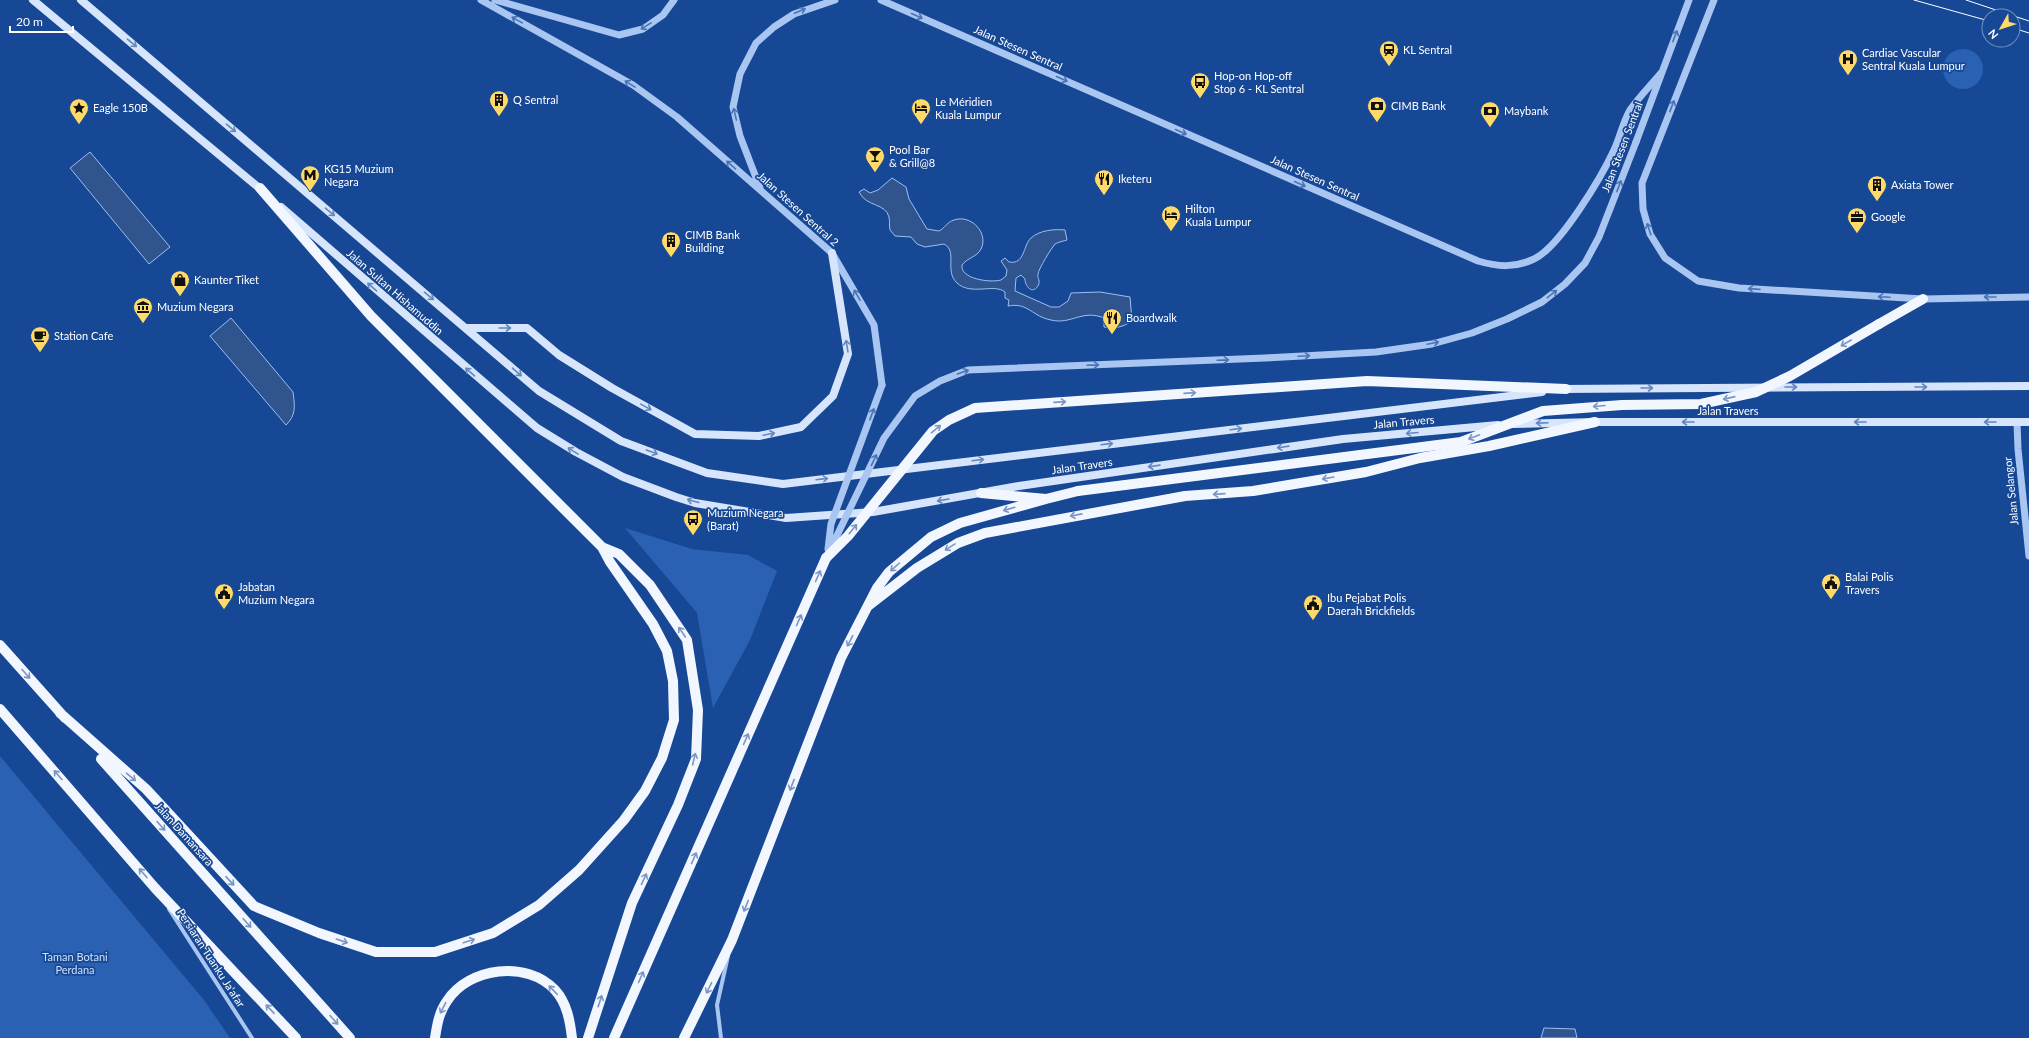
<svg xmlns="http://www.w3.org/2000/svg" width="2029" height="1038" viewBox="0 0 2029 1038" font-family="Lato,sans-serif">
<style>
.green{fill:#2a61b3}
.water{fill:#30548d;stroke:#9bc0f3}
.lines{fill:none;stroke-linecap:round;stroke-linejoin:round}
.minor{stroke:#a8c6f1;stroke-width:4}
.tertiary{stroke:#a8c6f1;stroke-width:7}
.secondary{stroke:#d6e5fb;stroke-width:8}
.primary{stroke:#f2f6ff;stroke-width:10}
.tram{stroke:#fff;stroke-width:1}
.tertiary-bridge{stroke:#a8c6f1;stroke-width:7}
.primary-bridge{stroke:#f2f6ff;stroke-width:10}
.oneway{stroke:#4a74b5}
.oneway2{stroke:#6387be}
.oneway3{stroke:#7a96c5}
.labels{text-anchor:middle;stroke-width:3.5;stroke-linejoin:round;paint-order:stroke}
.street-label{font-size:11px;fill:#fff;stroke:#174895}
.poi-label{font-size:11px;fill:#fff;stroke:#174895;text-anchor:start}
.park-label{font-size:11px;fill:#cfe1fc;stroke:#174895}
</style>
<rect width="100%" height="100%" fill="#174895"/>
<!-- green -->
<path class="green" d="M1943 69a20 20 0 1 1 40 0a20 20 0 1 1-40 0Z
M625,528L692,549L748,555L777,571L750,640L713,708L697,613Z
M0,756L204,1000L230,1038H0Z"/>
<!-- water -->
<path class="water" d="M90,152L170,247L149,264L70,168Z
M892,178L906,187L909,199L927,229L939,231C945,228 947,222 954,220C971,214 989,233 981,249C977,257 967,258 962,265C960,279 990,283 1001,280L1006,276L1007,270L1001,261L1005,258L1009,262C1025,265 1023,245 1031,238C1040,230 1054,229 1065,230L1067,240C1064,241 1058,242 1055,244C1052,247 1038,270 1038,274C1037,278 1041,281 1038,286C1032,295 1025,286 1025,279L1021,275L1016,278L1015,291L1051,307H1059L1068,301L1071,293L1100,292L1130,297L1132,321C1123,327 1115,329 1104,327V318C1082,309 1071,325 1051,320C1033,317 1028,302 1008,306L1009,300L1005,298V292C994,283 971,296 957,283C944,271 958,251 944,244L925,247L917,244L911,237L895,236L890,230C889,226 890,222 889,217C886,203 866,207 859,192L864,189L870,193L878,190Z
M231,318L293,392C295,407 296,415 286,425L210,336Z
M1544,1028L1575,1029L1577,1038H1541Z"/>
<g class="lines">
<!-- minor -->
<path class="minor" d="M169,909L252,1038
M721,1038L717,1005L728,956"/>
<!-- tertiary -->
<path class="tertiary" d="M481,0L633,85L677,117L832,253L874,325L882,385
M495,0L619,35L643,29L663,15L674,0
M881,0L1478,261C1498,267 1515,268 1534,259C1560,247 1602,176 1614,150C1620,137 1623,122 1630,110C1639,97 1651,85 1661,73
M1714,0L1642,183L1643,209L1650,234L1665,258L1698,281L1739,288L1923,299L2029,297
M1636,142L1689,0
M760,188L740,136L733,107L740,74L756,43L774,27L794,14L835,0
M2017,422L2018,449L2029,556"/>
<!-- secondary -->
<path class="secondary" d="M33,0L264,192
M81,0L539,391L621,441L707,473L783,484L1542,392
M281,207L537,428L576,452L623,477L676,497L695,503L786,518L873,512L1019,486L1343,439L1498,425
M466,328H527L559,355L612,388L695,434L759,436L801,427L833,396L848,354L832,253
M1560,389L2029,386
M1514,424L1595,422H2029"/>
<!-- primary -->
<path class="primary" d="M1879,324L1923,299
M981,493L1046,499L1078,491
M868,606L917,568L958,543L985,533L1185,496L1253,491L1366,472L1420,458L1489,446L1595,422
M0,645L65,718
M0,709L155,888L296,1038
M60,713L146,789L254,906L319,933L376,952H435L493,933L539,905L579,870L624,820L645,791L662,758L674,720L673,681L667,651L653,624L610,562L602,547L371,316L260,188
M101,759L350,1038
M435,1038C437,1025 439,1012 447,1001C469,967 527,960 555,990C567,1003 570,1021 572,1038
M588,1038L632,903L678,805L696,759L698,710L687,640L650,585L619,554L602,547
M614,1038L826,558
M684,1038L732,940L841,658L877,588L889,572L931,537L960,523L1046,499"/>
<!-- tram -->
<path class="tram" d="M1914,0L1989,21
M1966,0L2029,21
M2013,28L2029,33"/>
<!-- tertiary-bridge -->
<path class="tertiary-bridge" d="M828,549L831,524L882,385
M829,552L884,438L915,396L940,381L968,370L1265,358L1376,352L1432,344L1472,333L1507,319L1542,302L1565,284L1585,263L1599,237L1636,142"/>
<!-- primary-bridge -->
<path class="primary-bridge" d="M1078,491L1461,442L1543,411L1622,405L1701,404L1756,392L1790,376L1879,324
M826,558L848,536L933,431L949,420L975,408L1367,381L1566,389"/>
</g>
<!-- one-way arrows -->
<defs><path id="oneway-shaft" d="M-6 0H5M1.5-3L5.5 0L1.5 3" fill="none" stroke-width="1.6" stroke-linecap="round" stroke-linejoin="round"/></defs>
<g class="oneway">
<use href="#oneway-shaft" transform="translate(800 11) rotate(-23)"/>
<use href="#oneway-shaft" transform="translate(917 16) rotate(24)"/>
<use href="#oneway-shaft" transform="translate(517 20) rotate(-151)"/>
<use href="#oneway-shaft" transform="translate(646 26) rotate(149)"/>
<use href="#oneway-shaft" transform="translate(1675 36) rotate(-69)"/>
<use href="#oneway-shaft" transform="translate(1062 79) rotate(24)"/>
<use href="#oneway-shaft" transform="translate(630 84) rotate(-149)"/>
<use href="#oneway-shaft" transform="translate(1672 106) rotate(-69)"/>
<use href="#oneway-shaft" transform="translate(735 114) rotate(-103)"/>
<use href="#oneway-shaft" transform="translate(1181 132) rotate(24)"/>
<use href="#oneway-shaft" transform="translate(731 165) rotate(-139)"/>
<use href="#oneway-shaft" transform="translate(1300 184) rotate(24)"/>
<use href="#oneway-shaft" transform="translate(1619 186) rotate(-69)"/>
<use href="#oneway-shaft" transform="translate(1649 229) rotate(-108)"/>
<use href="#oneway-shaft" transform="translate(1754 289) rotate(-176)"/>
<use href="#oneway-shaft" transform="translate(1552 294) rotate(-38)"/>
<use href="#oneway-shaft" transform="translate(857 295) rotate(-120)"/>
<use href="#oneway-shaft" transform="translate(1884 297) rotate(-177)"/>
<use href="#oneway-shaft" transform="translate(1990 297) rotate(-180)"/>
<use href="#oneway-shaft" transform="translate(1433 343) rotate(-12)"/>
<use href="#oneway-shaft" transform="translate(1304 356) rotate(-3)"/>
<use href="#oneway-shaft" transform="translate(1223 360) rotate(-2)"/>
<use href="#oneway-shaft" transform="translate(1093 365) rotate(-2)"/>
<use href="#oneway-shaft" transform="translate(963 372) rotate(-19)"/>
<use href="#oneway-shaft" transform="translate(872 414) rotate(-70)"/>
<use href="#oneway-shaft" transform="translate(874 460) rotate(-64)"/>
</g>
<g class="oneway2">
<use href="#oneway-shaft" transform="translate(132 43) rotate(40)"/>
<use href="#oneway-shaft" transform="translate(231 128) rotate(40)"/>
<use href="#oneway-shaft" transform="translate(330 212) rotate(40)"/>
<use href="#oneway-shaft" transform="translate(372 287) rotate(-139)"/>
<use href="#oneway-shaft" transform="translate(429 296) rotate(40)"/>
<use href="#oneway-shaft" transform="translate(505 328)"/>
<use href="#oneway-shaft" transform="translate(847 346) rotate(-99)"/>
<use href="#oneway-shaft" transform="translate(470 372) rotate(-139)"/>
<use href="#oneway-shaft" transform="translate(517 372) rotate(41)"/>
<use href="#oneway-shaft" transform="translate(1791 387)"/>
<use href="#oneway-shaft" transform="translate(1921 387)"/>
<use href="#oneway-shaft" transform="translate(1647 388)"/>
<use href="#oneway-shaft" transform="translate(646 407) rotate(29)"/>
<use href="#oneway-shaft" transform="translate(1688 422) rotate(-180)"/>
<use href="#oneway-shaft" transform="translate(1860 422) rotate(-180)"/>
<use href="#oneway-shaft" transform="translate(1990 422) rotate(-180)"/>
<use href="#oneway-shaft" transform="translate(1542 423) rotate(178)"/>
<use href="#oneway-shaft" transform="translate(1236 429) rotate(-7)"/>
<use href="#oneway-shaft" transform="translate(1412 433) rotate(175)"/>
<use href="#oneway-shaft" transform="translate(769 434) rotate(-12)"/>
<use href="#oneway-shaft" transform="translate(1107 444) rotate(-7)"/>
<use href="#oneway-shaft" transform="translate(1283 447) rotate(172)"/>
<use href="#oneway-shaft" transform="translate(573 451) rotate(-149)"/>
<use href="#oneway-shaft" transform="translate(652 452) rotate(20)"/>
<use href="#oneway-shaft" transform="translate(978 460) rotate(-7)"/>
<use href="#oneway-shaft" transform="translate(1154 466) rotate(172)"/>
<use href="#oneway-shaft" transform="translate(822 479) rotate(-7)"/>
<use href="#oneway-shaft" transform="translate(943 500) rotate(170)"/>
<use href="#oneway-shaft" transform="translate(693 501) rotate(-165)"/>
</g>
<g class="oneway3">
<use href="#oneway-shaft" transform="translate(1846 343) rotate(150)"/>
<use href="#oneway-shaft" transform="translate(1190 393) rotate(-4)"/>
<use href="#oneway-shaft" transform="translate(1729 398) rotate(167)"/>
<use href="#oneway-shaft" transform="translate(1060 402) rotate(-4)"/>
<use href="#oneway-shaft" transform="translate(1599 406) rotate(175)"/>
<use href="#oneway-shaft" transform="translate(936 429) rotate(-39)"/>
<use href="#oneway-shaft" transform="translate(1474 437) rotate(159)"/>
<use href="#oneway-shaft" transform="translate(1328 478) rotate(170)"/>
<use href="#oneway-shaft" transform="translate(1219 494) rotate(176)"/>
<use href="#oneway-shaft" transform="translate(1009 509) rotate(164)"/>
<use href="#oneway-shaft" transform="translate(1076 515) rotate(169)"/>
<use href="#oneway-shaft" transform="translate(853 529) rotate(-51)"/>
<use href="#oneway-shaft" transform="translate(950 547) rotate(148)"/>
<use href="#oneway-shaft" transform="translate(895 567) rotate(138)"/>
<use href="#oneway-shaft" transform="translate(818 576) rotate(-66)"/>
<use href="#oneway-shaft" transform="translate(799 620) rotate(-66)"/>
<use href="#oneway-shaft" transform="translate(682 632) rotate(-124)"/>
<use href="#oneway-shaft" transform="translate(850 641) rotate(117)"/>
<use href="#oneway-shaft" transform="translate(26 674) rotate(49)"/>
<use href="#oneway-shaft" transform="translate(746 739) rotate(-66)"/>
<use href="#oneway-shaft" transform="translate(694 759) rotate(-77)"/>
<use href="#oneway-shaft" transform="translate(58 775) rotate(-131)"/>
<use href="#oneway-shaft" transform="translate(131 777) rotate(40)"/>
<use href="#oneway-shaft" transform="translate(792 785) rotate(111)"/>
<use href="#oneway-shaft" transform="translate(161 826) rotate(48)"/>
<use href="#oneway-shaft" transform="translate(694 858) rotate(-66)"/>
<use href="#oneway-shaft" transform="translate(143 873) rotate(-131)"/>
<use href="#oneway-shaft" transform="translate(644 879) rotate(-65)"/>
<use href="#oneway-shaft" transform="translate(230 881) rotate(47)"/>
<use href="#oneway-shaft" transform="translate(746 906) rotate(112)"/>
<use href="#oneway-shaft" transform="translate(247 923) rotate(48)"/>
<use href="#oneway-shaft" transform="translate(342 941) rotate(19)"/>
<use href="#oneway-shaft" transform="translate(469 941) rotate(-18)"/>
<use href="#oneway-shaft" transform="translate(641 977) rotate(-66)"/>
<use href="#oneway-shaft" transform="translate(709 988) rotate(116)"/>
<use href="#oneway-shaft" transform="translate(553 990) rotate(-134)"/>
<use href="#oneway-shaft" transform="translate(600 1001) rotate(-72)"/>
<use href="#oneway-shaft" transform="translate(443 1008) rotate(117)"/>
<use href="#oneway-shaft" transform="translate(270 1009) rotate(-133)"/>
<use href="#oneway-shaft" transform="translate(334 1020) rotate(48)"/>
</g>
<!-- icons -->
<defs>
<g id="station-pin" transform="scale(1)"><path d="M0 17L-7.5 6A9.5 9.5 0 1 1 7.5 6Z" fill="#ffda68" stroke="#174895"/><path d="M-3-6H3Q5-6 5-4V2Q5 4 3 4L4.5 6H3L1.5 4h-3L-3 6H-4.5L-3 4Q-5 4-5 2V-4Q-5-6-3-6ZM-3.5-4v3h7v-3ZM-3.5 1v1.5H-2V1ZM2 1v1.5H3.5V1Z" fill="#111"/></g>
<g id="hospital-pin" transform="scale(1)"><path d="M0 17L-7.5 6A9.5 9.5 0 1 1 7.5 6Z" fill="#ffda68" stroke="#174895"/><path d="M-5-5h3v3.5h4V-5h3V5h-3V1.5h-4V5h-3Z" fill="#111"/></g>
<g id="bus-pin" transform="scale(1)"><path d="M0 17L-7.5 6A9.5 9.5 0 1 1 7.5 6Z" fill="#ffda68" stroke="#174895"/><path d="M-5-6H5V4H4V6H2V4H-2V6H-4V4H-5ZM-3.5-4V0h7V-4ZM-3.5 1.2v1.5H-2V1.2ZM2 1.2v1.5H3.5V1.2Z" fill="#111"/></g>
<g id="building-pin" transform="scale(1)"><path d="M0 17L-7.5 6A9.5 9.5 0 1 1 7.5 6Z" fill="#ffda68" stroke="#174895"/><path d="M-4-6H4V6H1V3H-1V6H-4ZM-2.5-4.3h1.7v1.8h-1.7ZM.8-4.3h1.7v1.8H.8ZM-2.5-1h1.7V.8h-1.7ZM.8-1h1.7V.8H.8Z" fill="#111"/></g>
<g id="bank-pin" transform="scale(1)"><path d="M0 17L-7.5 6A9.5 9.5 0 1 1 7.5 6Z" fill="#ffda68" stroke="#174895"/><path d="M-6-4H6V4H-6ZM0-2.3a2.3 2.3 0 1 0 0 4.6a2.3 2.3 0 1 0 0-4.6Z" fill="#111"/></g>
<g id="sight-pin" transform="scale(1)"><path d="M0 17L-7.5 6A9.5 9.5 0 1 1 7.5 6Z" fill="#ffda68" stroke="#174895"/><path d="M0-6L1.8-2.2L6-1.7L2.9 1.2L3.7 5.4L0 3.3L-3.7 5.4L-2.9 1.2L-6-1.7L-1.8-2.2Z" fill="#111"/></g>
<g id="hotel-pin" transform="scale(1)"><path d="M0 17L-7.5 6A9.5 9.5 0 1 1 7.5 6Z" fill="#ffda68" stroke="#174895"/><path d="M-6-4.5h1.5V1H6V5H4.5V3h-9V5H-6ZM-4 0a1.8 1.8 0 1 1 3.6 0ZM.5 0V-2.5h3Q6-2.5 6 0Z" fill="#111"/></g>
<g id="bar-pin" transform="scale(1)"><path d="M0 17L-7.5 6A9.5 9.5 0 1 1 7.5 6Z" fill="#ffda68" stroke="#174895"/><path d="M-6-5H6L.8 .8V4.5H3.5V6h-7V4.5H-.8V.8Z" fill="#111"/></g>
<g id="metro-pin" transform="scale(1)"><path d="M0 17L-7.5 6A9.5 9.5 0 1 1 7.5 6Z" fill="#ffda68" stroke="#174895"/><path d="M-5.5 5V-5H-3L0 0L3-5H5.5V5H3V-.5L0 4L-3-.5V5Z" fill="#111"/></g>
<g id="restaurant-pin" transform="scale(1)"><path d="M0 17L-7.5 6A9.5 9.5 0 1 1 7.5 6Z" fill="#ffda68" stroke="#174895"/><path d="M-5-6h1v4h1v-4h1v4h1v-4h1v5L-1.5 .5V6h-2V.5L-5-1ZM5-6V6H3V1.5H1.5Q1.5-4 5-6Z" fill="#111"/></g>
<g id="office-pin" transform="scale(1)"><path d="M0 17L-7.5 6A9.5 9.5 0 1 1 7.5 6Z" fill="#ffda68" stroke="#174895"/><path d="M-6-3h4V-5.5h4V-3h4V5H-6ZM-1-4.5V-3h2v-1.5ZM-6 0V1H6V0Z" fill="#111"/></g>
<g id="shop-pin" transform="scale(1)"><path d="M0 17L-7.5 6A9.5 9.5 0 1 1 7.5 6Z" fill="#ffda68" stroke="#174895"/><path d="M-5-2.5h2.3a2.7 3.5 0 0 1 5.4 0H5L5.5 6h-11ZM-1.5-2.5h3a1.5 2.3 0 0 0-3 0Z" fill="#111"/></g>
<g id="museum-pin" transform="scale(1)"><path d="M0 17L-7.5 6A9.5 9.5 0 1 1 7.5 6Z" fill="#ffda68" stroke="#174895"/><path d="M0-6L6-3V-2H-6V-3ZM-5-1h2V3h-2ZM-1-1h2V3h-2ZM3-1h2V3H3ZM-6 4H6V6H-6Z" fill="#111"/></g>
<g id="cafe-pin" transform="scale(1)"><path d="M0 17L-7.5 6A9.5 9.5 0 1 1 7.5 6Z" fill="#ffda68" stroke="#174895"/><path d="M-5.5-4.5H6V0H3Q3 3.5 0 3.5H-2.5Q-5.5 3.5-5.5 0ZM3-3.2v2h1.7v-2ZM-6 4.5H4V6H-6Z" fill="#111"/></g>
<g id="civic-pin" transform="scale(1)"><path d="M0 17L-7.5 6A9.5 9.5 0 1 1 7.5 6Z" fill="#ffda68" stroke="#174895"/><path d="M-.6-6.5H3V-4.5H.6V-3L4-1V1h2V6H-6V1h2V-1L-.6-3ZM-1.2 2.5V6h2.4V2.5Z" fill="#111"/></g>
</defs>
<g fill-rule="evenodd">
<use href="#station-pin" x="1389" y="50"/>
<use href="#hospital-pin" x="1848" y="59"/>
<use href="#bus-pin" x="1200" y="82"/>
<use href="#building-pin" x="499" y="100"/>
<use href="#bank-pin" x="1377" y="106"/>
<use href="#sight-pin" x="79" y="108"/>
<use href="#hotel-pin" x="921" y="108"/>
<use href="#bank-pin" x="1490" y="111"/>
<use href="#bar-pin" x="875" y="156"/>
<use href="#metro-pin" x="310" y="175"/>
<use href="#restaurant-pin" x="1104" y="179"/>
<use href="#building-pin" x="1877" y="185"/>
<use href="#hotel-pin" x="1171" y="215"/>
<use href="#office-pin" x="1857" y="217"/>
<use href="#building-pin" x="671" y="241"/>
<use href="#shop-pin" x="180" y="280"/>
<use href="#museum-pin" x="143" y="307"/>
<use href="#restaurant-pin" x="1112" y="318"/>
<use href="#cafe-pin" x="40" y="336"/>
<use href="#bus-pin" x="693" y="519"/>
<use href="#civic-pin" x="1831" y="583"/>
<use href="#civic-pin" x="224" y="593"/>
<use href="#civic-pin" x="1313" y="604"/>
</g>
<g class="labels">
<!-- street labels -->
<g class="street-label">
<text transform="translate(1018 48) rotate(24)" y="4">Jalan Stesen Sentral</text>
<text transform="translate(1622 147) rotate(-69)" y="4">Jalan Stesen Sentral</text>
<text transform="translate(1315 178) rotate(24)" y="4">Jalan Stesen Sentral</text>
<text transform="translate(798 209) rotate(42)" y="4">Jalan Stesen Sentral 2</text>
<text transform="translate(395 292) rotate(41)" y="4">Jalan Sultan Hishamuddin</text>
<text x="1728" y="415">Jalan Travers</text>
<text transform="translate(1404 422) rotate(-5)" y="4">Jalan Travers</text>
<text transform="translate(1082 466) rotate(-8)" y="4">Jalan Travers</text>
<text transform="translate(2011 491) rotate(-96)" y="4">Jalan Selangor</text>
<text transform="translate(184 834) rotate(48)" y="4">Jalan Damansara</text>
<text transform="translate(211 958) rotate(57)" y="4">Persiaran Tuanku Ja'afar</text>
</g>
<!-- poi labels -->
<g class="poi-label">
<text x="1403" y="54">KL Sentral</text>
<text x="1862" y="57">Cardiac Vascular<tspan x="1862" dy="13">Sentral Kuala Lumpur</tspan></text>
<text x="1214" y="80">Hop-on Hop-off<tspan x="1214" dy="13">Stop 6 - KL Sentral</tspan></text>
<text x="513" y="104">Q Sentral</text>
<text x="935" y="106">Le Méridien<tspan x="935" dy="13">Kuala Lumpur</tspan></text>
<text x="1391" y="110">CIMB Bank</text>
<text x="93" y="112">Eagle 150B</text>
<text x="1504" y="115">Maybank</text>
<text x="889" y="154">Pool Bar<tspan x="889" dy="13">&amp; Grill@8</tspan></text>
<text x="324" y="173">KG15 Muzium<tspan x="324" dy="13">Negara</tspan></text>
<text x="1118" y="183">Iketeru</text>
<text x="1891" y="189">Axiata Tower</text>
<text x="1185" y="213">Hilton<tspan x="1185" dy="13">Kuala Lumpur</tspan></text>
<text x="1871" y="221">Google</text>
<text x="685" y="239">CIMB Bank<tspan x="685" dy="13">Building</tspan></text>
<text x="194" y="284">Kaunter Tiket</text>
<text x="157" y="311">Muzium Negara</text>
<text x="1126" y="322">Boardwalk</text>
<text x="54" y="340">Station Cafe</text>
<text x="707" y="517">Muzium Negara<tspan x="707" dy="13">(Barat)</tspan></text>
<text x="1845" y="581">Balai Polis<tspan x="1845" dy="13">Travers</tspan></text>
<text x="238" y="591">Jabatan<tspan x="238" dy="13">Muzium Negara</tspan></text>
<text x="1327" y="602">Ibu Pejabat Polis<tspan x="1327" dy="13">Daerah Brickfields</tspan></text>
</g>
<!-- park labels -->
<g class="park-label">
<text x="75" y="961">Taman Botani<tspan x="75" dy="13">Perdana</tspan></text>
</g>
</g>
<!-- north arrow -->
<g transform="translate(2001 28) rotate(231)"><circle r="19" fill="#174895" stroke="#7491bf"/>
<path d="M0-3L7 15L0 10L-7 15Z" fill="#ffda68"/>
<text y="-6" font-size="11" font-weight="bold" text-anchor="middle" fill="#ffffff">N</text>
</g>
<!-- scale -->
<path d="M10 26v6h63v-6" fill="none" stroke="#ffffff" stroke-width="2"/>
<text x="16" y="26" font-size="12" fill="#ffffff" stroke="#174895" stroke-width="3" paint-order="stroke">20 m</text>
</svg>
